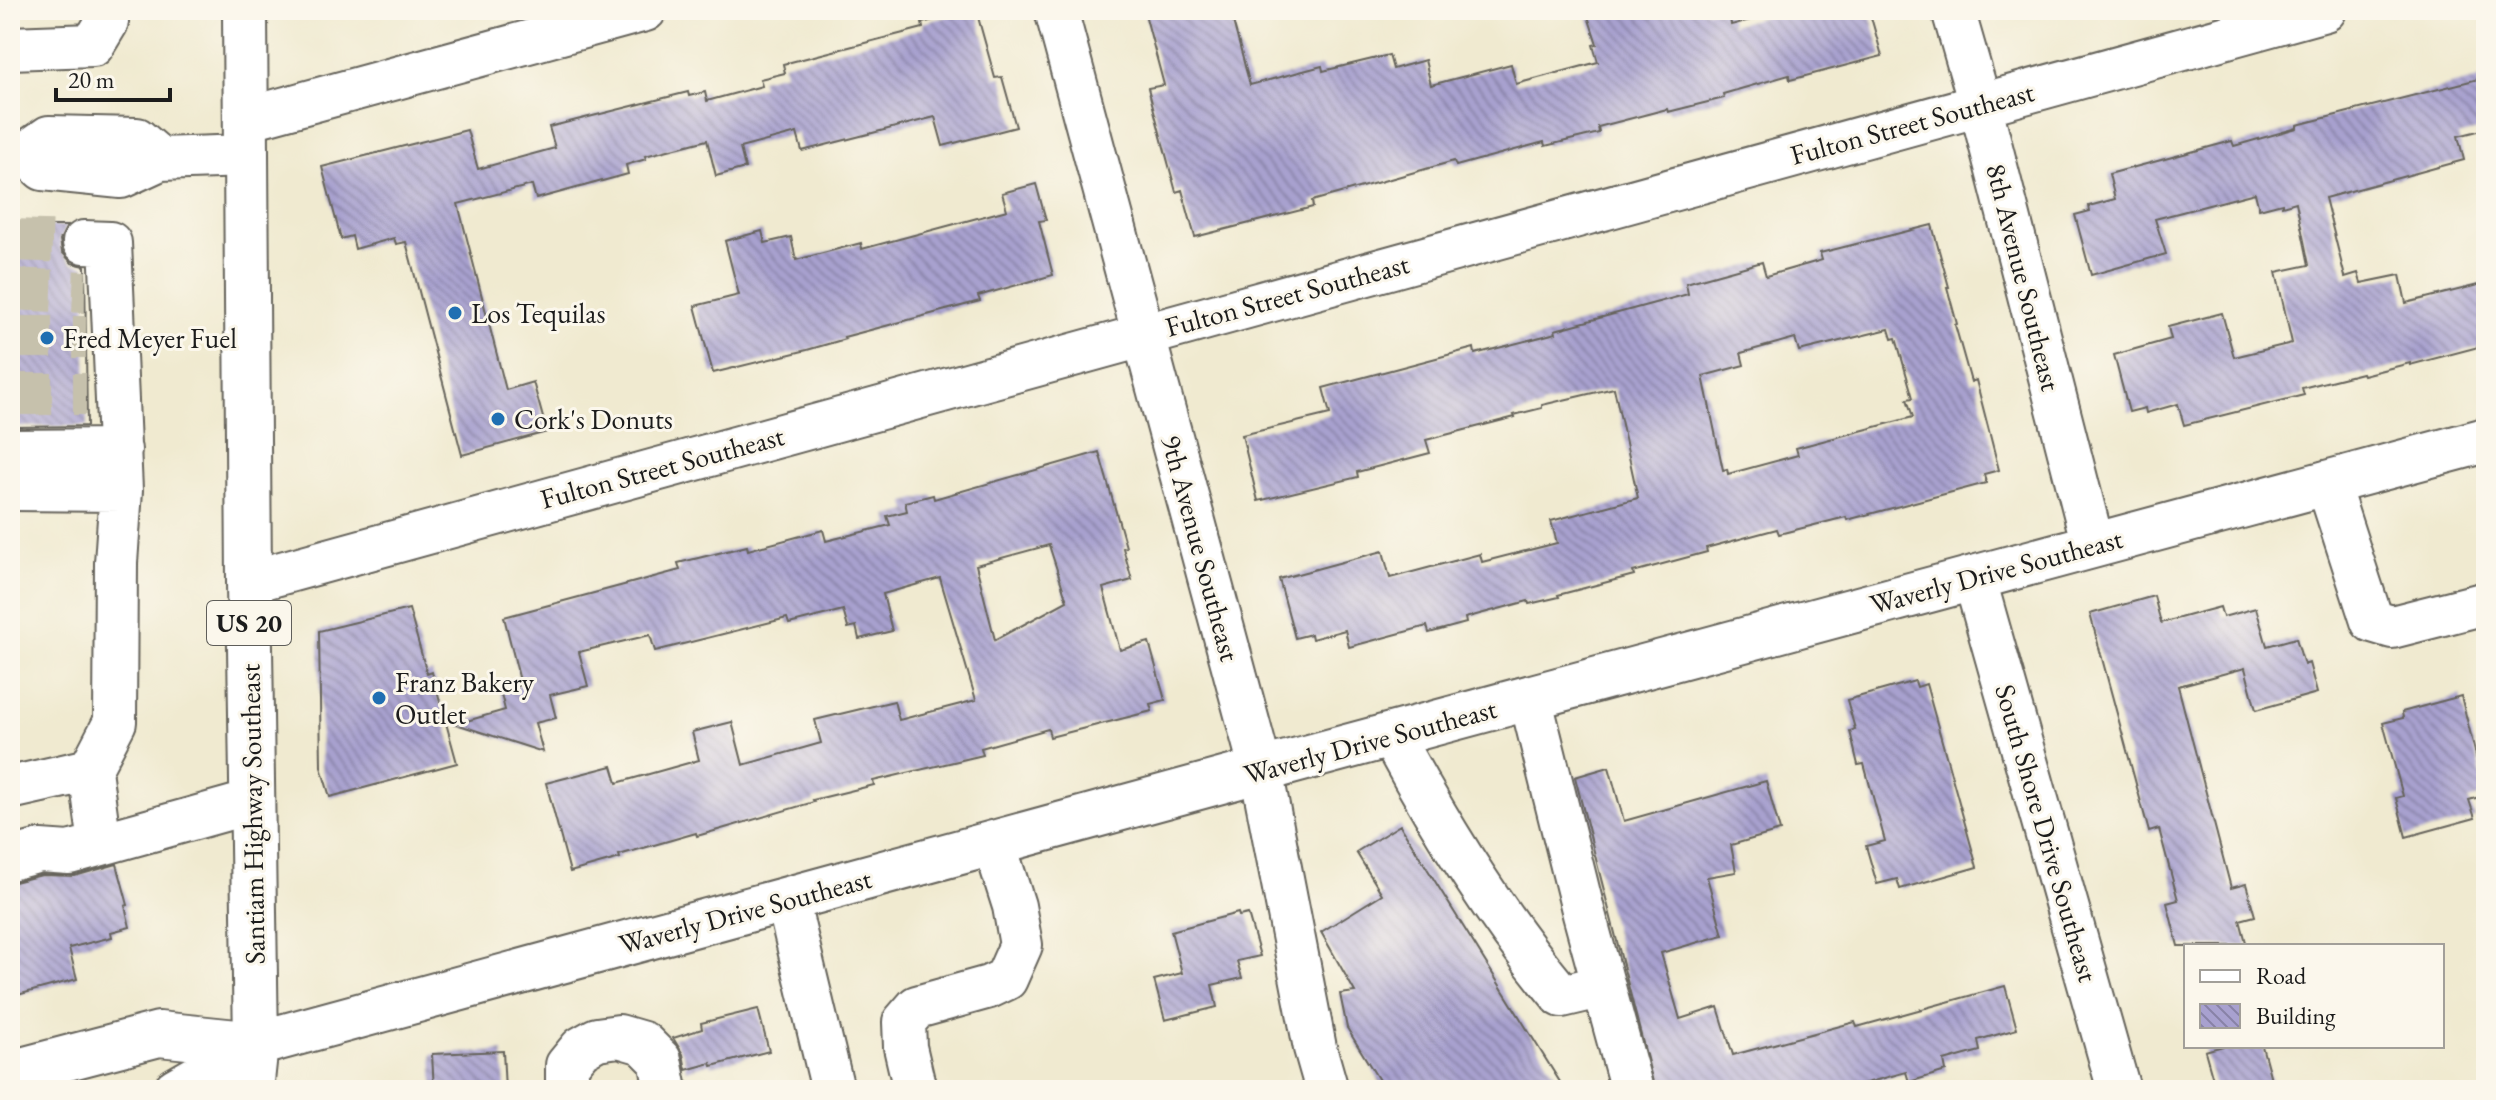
<svg xmlns="http://www.w3.org/2000/svg" width="2496" height="1100" viewBox="0 0 2496 1100" font-family="'EB Garamond',serif">
<style>
.building{fill:url(#building-back-hatch);fill-rule:evenodd}
.lines{fill:none;stroke-linecap:round;stroke-linejoin:round}
.minor-tunnel{stroke:#c6c1ac;stroke-width:42;stroke-dasharray:42 21;stroke-linecap:butt}
.minor-casing{stroke:#66645b;stroke-width:46}
.major-casing{stroke:#66645b;stroke-width:48}
.minor{stroke:#fff;stroke-width:42}
.major{stroke:#fff;stroke-width:44}
.poi-dot{fill:#1f6fb2;stroke:#fbf7ec;stroke-width:3}
.labels{text-anchor:middle;stroke-width:6;stroke-linejoin:round;paint-order:stroke}
.shield{fill:#fbf7ec;stroke:#5f5e5a;stroke-width:2}
.shield-label{font-size:26px;font-weight:bold;fill:#1c1c1c}
.street-label{font-size:28px;fill:#1c1c1c;stroke:#fbf7ec}
.poi-label{font-size:28px;fill:#1c1c1c;stroke:#fbf7ec;text-anchor:start}
</style>
<defs>
<pattern id="building-back-hatch" width="6" height="6" patternUnits="userSpaceOnUse" patternTransform="scale(2)"><rect width="6" height="6" fill="#a8a1cf"/><path d="M-1 5l2 2M0 0l6 6M5-1l2 2" fill="none" stroke="#8882a7"/></pattern>
</defs>
<rect width="100%" height="100%" fill="#fbf7ec"/>
<filter id="ink" filterUnits="userSpaceOnUse"><feTurbulence type="fractalNoise" baseFrequency=".0125" numOctaves="2"/><feDisplacementMap in="SourceGraphic" scale="16" xChannelSelector="R" yChannelSelector="G"/><feConvolveMatrix kernelMatrix="1 2 1 2 8 2 1 2 1" color-interpolation-filters="sRGB"/></filter>
<filter id="wash" filterUnits="userSpaceOnUse"><feTurbulence type="fractalNoise" baseFrequency=".006" numOctaves="4" result="noise"/><feDisplacementMap in="SourceGraphic" scale="32" xChannelSelector="R" yChannelSelector="G"/><feGaussianBlur stdDeviation="1.8" result="paint"/><feColorMatrix in="noise" values="0 0 0 0 0 0 0 0 0 0 0 0 0 0 0 0 0 1.4 0 .05"/><feComposite in="paint" operator="in"/></filter>
<g filter="url(#wash)">
<rect width="100%" height="100%" fill="#f0ead0"/>
<g id="blocks">
<!-- building -->
<path class="building" d="M972,10H976L995,78L1002,77L1016,127L943,146L935,117L802,151L797,133L740,148L745,168L716,176L707,140L645,156L646,159L626,165L628,174L536,199L532,185L458,204L506,390L533,382L547,432L462,455L406,242L396,244L394,238L355,249L352,236L341,239L322,167L467,130L478,169L555,148L549,127L688,92L689,96L705,92L707,101L762,86L760,79L785,73L783,64L923,28L922,23Z
M1144,10H1230L1250,85L1322,66L1323,71L1389,55L1393,69L1425,60L1431,85L1511,64L1516,84L1598,62L1593,45L1597,44L1586,10H1729L1731,25L1789,10H1869L1882,56L1790,80L1789,75L1723,94L1724,98L1668,112L1667,109L1598,127L1599,133L1545,146L1544,142L1456,166L1454,161L1312,201L1313,207L1195,237L1182,190L1176,192L1148,88L1164,85Z
M2486,77V129L2458,136L2464,160L2325,198L2345,277L2358,273L2361,283L2400,275L2406,303L2486,283V345L2410,365V363L2363,375L2362,373L2302,388L2304,395L2184,425L2178,404L2146,413L2145,408L2129,412L2114,355L2171,339L2168,327L2222,313L2234,357L2292,343L2276,272L2309,265L2296,202L2282,206V203L2259,209L2255,193L2155,219L2166,254L2091,275L2075,215L2090,211L2089,206L2115,199L2109,174L2232,141L2234,146L2297,128V125Z
M1036,184L1046,220L1039,221L1053,275L978,296L980,301L844,337L845,339L807,350L713,373L695,306L739,295L725,241L762,231L765,243L791,237L796,260L861,243L862,249L1007,210L1002,193Z
M1932,225L1949,287H1947L1957,324L1955,325L1971,382L1976,380L1999,470L1984,474L1986,483L1847,520L1846,517L1779,534L1777,529L1706,548L1707,552L1633,572L1634,575L1558,595L1559,597L1529,604L1528,601L1465,618L1466,623L1429,633L1427,626L1349,647L1345,630L1312,639L1311,634L1295,638L1279,579L1383,551L1390,578L1480,554L1482,562L1557,543L1551,521L1638,498L1614,388L1542,405V408L1514,415L1515,417L1426,440L1430,453L1357,472L1358,477L1258,501L1242,435L1330,414L1323,388L1474,348L1475,354L1556,333L1555,330L1688,294L1686,283L1762,262L1766,276L1822,260L1820,253ZM1889,329L1892,339L1896,338L1913,398L1907,399L1913,417L1796,448L1798,455L1728,474L1727,469L1723,470L1703,376L1744,365L1741,353L1795,338L1799,351Z
M10,226H67L60,240L62,252L72,263L85,266L87,426L11,427Z
M1099,452L1126,547L1123,548L1132,580L1103,588L1120,650L1149,642L1165,700L1150,704L1152,711L1050,737L1048,729L981,748L983,755L873,781L874,785L813,800L814,802L725,828L697,836L696,833L619,855L620,858L570,872L546,783L612,766L617,783L699,760L692,732L732,722L743,765L821,743L815,720L894,701L899,720L976,700L940,578L883,594L892,631L859,639L856,626L848,628L843,610L789,624L787,618L655,651L650,635L579,652L588,686L550,695L556,718L535,723L543,752L456,724L505,710L500,690L521,685L504,617L680,570L678,563L747,546L748,550L823,530L826,541L890,525L887,516L907,511L905,502L933,495L934,499ZM1049,545L1067,601L995,640L976,565Z
M2154,596L2161,623L2220,607L2223,617L2256,608L2267,646L2296,638L2304,665L2309,663L2317,693L2256,710L2245,668L2178,686L2231,888L2246,884L2255,916L2240,920L2247,946H2178L2167,903L2178,900L2159,829L2149,832L2090,614Z
M409,609L427,674L432,672L457,763L330,797L321,767L319,631Z
M1915,681L1917,687L1926,684L1977,867L1900,889L1897,879L1877,884L1866,846L1885,841L1864,764L1858,765L1850,731L1855,729L1847,700Z
M2461,696L2486,795L2469,800L2475,818L2406,837L2396,798L2403,796L2383,723L2403,718L2402,712Z
M1609,767L1624,821L1766,781L1780,831L1731,845L1736,872L1707,877L1723,935L1661,953L1680,1019L1718,1007L1733,1055L1855,1022L1857,1027L2005,986L2017,1029L1978,1040L1980,1051L1944,1061L1946,1071L1909,1082L1906,1072L1841,1090H1655L1575,777Z
M1400,825L1565,1090H1385L1369,1064L1347,1028L1340,994L1355,992L1321,932L1382,894L1356,852Z
M117,864L128,905L125,906L130,927L111,932L112,937L69,948L77,979L10,997V883L42,875L75,876Z
M1238,913L1239,916L1248,914L1260,956L1237,961L1242,978L1212,985L1217,1007L1165,1020L1154,980L1182,973L1171,931Z
M758,1009L769,1051L712,1066L711,1063L686,1070L683,1054L673,1038L702,1029L701,1023Z
M2223,1046H2262L2274,1090H2216L2205,1051Z
M503,1051L505,1090H434L432,1054Z"/>
</g>
</g>
<g filter="url(#ink)">
<use href="#blocks" fill-opacity="0" stroke="#66645b" stroke-width="2"/>
<g class="lines">
<!-- minor-tunnel -->
<path class="minor-tunnel" d="M10,240L84,242
M10,289L85,292
M10,337H86
M10,394H86"/>
<!-- minor casing -->
<g class="minor-casing">
<path id="minor" d="M1056,10L1261,770L1315,1048L1327,1090
M1953,10L1980,104L2093,545
M10,48L93,45L107,22V10
M246,119L645,10
M26,153L43,169L121,177L160,159L246,156
M10,154L26,153L49,137L137,139L160,159
M84,242L110,243L121,490
M10,451L120,450
M2327,482L2372,621L2392,627L2486,603
M10,489L121,490L116,563L115,722L90,770L100,844
M1974,577L2119,1090
M249,582L2325,10
M1530,697L1584,914L1632,1090
M1391,735C1440,827 1495,916 1562,996L1604,986
M10,788L90,770
M10,859L40,851L69,853L252,802
M787,899L833,1090
M567,1090V1065L581,1048L597,1039L619,1036L643,1043L660,1060L666,1090
M915,1090L905,1047L904,1022L917,1007L989,987L1006,979L1021,945L1014,906L994,843"/>
</g>
<!-- major casing -->
<g class="major-casing">
<path id="major" d="M245,10L249,582L256,1044L251,1090
M10,1073L159,1034L256,1044
M176,1090L256,1044L1261,770L2486,440"/>
</g>
<!-- minor -->
<use href="#minor" class="minor"/>
<!-- major -->
<use href="#major" class="major"/>
</g>
</g>
<!-- markers -->
<g class="poi-dot">
<circle cx="455" cy="313" r="8"/>
<circle cx="47" cy="338" r="8"/>
<circle cx="498" cy="419" r="8"/>
<circle cx="379" cy="698" r="8"/>
</g>
<g class="labels">
<!-- shield labels -->
<rect class="shield" x="207" y="601" width="84" height="44" rx="6"/>
<g class="shield-label">
<text x="249" y="632">US 20</text>
</g>
<!-- street labels -->
<g class="street-label">
<text transform="translate(1912 123) rotate(-15)" y="10">Fulton Street Southeast</text>
<text transform="translate(2024 277) rotate(76)" y="10">8th Avenue Southeast</text>
<text transform="translate(1287 295) rotate(-15)" y="10">Fulton Street Southeast</text>
<text transform="translate(662 467) rotate(-15)" y="10">Fulton Street Southeast</text>
<text transform="translate(1201 548) rotate(75)" y="10">9th Avenue Southeast</text>
<text transform="translate(1996 571) rotate(-15)" y="10">Waverly Drive Southeast</text>
<text transform="translate(1370 741) rotate(-15)" y="10">Waverly Drive Southeast</text>
<text transform="translate(252 814) rotate(-91)" y="10">Santiam Highway Southeast</text>
<text transform="translate(2047 833) rotate(74)" y="10">South Shore Drive Southeast</text>
<text transform="translate(745 911) rotate(-15)" y="10">Waverly Drive Southeast</text>
</g>
<!-- poi labels -->
<g class="poi-label">
<text x="471" y="323">Los Tequilas</text>
<text x="63" y="348">Fred Meyer Fuel</text>
<text x="514" y="429">Cork's Donuts</text>
<text x="395" y="692">Franz Bakery<tspan x="395" dy="32">Outlet</tspan></text>
</g>
</g>
<!-- margin -->
<rect width="2496" height="1100" fill="none" stroke="#fbf7ec" stroke-width="40"/>
<!-- legend -->
<rect x="2184" y="944" width="260" height="104" fill="#fbf7ec" stroke="#a29f99" stroke-width="2"/>
<rect x="2200" y="970" width="40" height="12" fill="#ffffff" stroke="#a29f99" stroke-width="2"/>
<text x="2256" y="984" font-size="24" fill="#1c1c1c">Road</text>
<rect x="2200" y="1004" width="40" height="24" fill="url(#building-back-hatch)" stroke="#a29f99" stroke-width="2"/>
<text x="2256" y="1024" font-size="24" fill="#1c1c1c">Building</text>
<!-- scale -->
<path d="M56 88v12h114v-12" fill="none" stroke="#1c1c1c" stroke-width="4"/>
<text x="68" y="88" font-size="24" fill="#1c1c1c" stroke="#fbf7ec" stroke-width="6" paint-order="stroke">20 m</text>
</svg>
